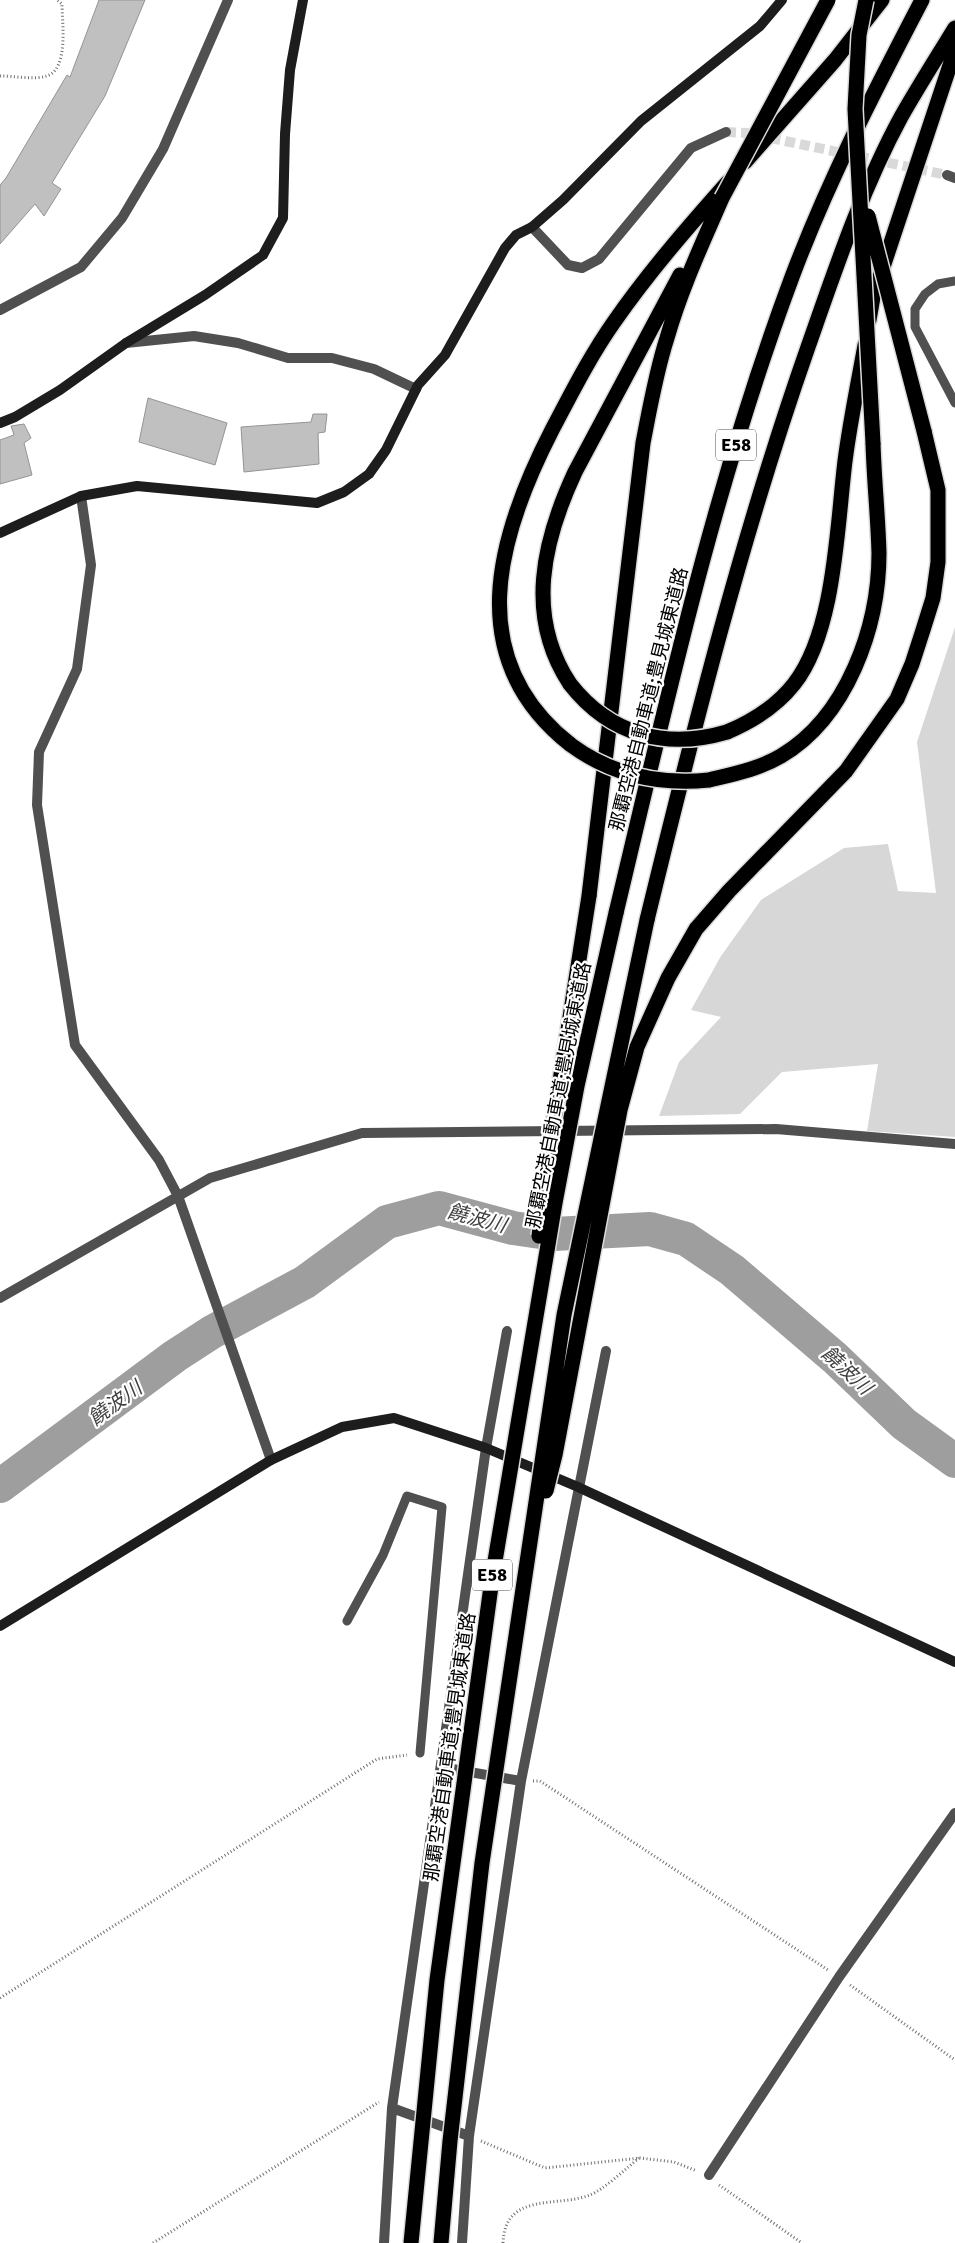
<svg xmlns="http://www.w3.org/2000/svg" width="955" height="2243" viewBox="0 0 955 2243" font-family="Signika,'Noto Sans JP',sans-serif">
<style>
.green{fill:#d7d7d7}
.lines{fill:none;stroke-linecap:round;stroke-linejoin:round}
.river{stroke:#9e9e9e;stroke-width:34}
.building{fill:#c0c0c0;stroke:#949494}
.street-tunnel{stroke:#d9d9d9;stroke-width:10;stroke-dasharray:10 5;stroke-linecap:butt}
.highway-casing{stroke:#dbdbdb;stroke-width:18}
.path{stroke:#727272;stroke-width:3;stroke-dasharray:1 2.5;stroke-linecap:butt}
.lane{stroke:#505050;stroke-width:9}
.street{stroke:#505050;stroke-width:10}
.secondary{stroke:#1d1d1d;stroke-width:10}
.highway{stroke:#000;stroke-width:15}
.highway-bridge-casing{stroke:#dbdbdb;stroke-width:18;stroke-linecap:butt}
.highway-bridge{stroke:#000;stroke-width:15}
.labels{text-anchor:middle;stroke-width:4.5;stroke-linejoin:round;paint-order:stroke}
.shield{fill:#fff;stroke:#4c4c4c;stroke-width:1}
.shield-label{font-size:18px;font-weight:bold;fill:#000}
.street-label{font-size:19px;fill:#000;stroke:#fff}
.water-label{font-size:20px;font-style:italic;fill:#3f3f3f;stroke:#fff}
</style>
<rect width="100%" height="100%" fill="#fff"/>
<!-- green -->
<path class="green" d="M955,627V1137L867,1131L878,1064L782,1072L740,1114L659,1116L679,1062L721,1017L691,1010L721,956L761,900L844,848L888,844L898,891L936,893L917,742Z"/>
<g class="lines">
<!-- river -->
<path class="river" d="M0,1486L175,1356L212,1332L305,1282L387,1222L439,1208L513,1228L554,1234L650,1229L686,1239L732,1270L835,1358L904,1424L955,1461"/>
</g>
<!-- building -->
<path class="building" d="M99,0H145L105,96L52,183L61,189L44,216L35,204L0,244V185L6,178L67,75L70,77Z
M148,398L227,423L215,465L139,442Z
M313,414H327L325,432L318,433L319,464L244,472L241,427L311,422Z
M24,424L31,438L24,443L32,475L0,484V440L14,435L11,426Z"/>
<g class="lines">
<!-- street-tunnel -->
<path class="street-tunnel" d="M726,132L747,133L947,175"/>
<!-- highway casing -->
<g class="highway-casing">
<path id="highway" d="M745,162L835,60L882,0
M869,320L873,297L955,50
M570,684C525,616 543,541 575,472L680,275
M727,732C753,721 776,707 794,684C835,632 837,526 845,461C850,422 858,384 865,345
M571,745C461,659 497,537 552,430C571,394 590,356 614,322C648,273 688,227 728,182
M709,780C734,774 759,769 781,756C847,717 879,627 879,553C878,516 874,479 873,443
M589,896L643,443C650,407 656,372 667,338C681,289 702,244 722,198
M616,913C667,699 715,483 792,277C828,181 875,90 922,0
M647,920C694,727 742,535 808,347C835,270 862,189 901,117C918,87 937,57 955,28
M696,929L729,891L846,771L897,699L912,664L923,630L933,598L938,562V490L924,431"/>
</g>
<!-- path -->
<path class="path" d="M0,76C14,76 33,80 47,76C69,69 62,22 62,4L57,0
M533,1781H540L828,1970
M850,1985L955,2060
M0,1998L377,1759L407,1755
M481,2141L545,2168L640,2158L674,2162L697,2171
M719,2185L802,2243
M153,2243L379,2102
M503,2243C505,2191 558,2208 590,2195C603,2190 627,2168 639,2158"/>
<!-- lane -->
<path class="lane" d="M955,281L938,284L925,294L915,309V327L955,403
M347,1621L383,1555L407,1496L442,1507L420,1753"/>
<!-- street -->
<path class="street" d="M947,175L955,178
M532,227L568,265L582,268L599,259L691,148L726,132
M0,310L81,267L122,218L163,149L228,0
M126,343L194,336L238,343L288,358H332L374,369L416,389
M81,496L91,565L77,669L39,752L37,805L75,1045L159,1160L178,1196L271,1460
M0,1298L210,1178L362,1133L776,1129L955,1144
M441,1767L521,1781
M392,2108L469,2136
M709,2175L839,1977L955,1813
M384,2243L392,2108L486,1448L507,1331
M462,2243L469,2136L521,1781L606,1351"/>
<!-- secondary -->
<path class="secondary" d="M0,423L15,417L60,390L126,343L205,295L263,255L283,218L285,134L290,70L303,0
M0,533L81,496L137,486L317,503L344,492L369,474L386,450L418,385L445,355L505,248L516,235L532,227L563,200L641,121L760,26L782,0
M0,1626L271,1460L342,1427L394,1418L486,1448L578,1487L955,1662"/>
<!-- highway -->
<use href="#highway" class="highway"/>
<!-- highway-bridge casing -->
<g class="highway-bridge-casing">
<path id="highway-bridge" d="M866,0L859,35L855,109L873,443
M722,198L828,0
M868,216L924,431
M570,684C610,735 666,750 727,732
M571,745C612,775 659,785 709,780
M539,1236L550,1145L589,896
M546,1491L555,1455L620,1110L637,1047L668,978L696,929
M411,2243L437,1980L492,1579L555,1203L577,1086L616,913
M441,2243L450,2141L482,1863L564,1315L647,920"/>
</g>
<!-- highway-bridge -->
<use href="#highway-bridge" class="highway-bridge"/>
</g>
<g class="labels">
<!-- shield labels -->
<g class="shield">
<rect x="716" y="429.5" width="40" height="31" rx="4"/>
<rect x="472" y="1559.5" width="40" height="31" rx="4"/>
</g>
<g class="shield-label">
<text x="736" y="451">E58</text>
<text x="492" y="1581">E58</text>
</g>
<!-- street labels -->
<g class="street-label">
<text transform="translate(648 699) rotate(-76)" y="7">那覇空港自動車道;豊見城東道路</text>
<text transform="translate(558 1095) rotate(-79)" y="7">那覇空港自動車道;豊見城東道路</text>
<text transform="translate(449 1747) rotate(-82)" y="7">那覇空港自動車道;豊見城東道路</text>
</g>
<!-- water labels -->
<g class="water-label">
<text transform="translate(477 1218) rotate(15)" y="7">饒波川</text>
<text transform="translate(847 1370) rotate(43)" y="7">饒波川</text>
<text transform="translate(115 1403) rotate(-36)" y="7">饒波川</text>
</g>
</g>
</svg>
